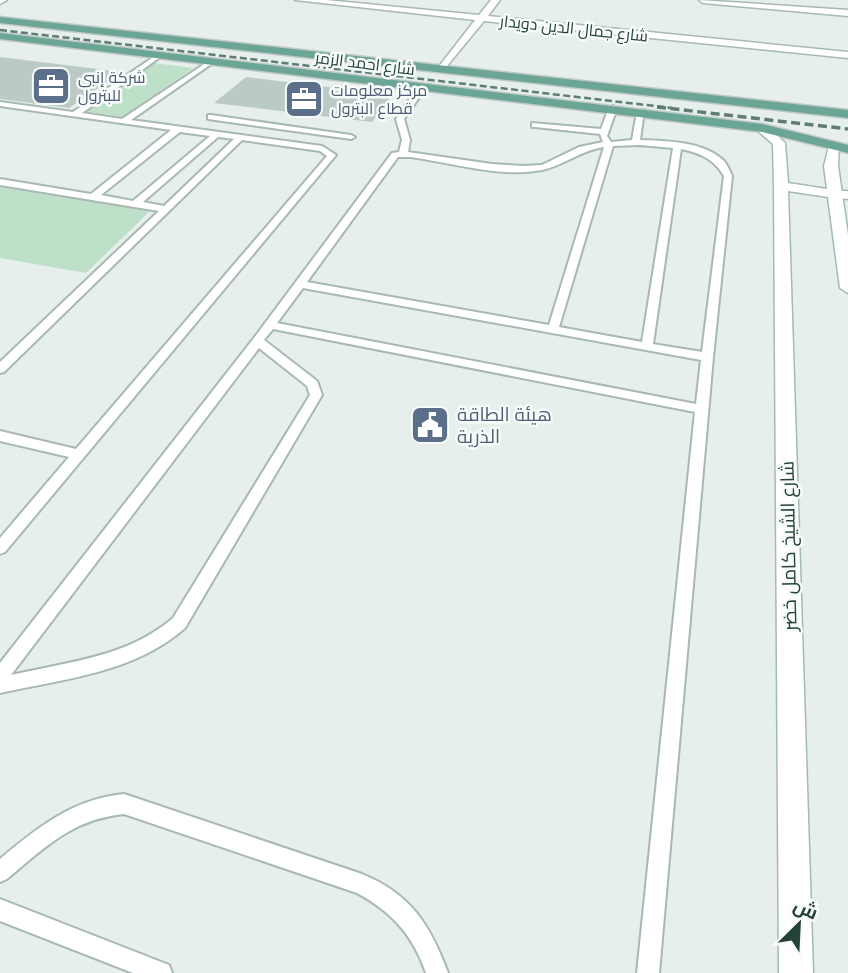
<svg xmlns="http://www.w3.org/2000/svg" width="848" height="973" viewBox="0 0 848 973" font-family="Lato,Cairo,sans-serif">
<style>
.green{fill:#bfe0c8}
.building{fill:#bbcac4}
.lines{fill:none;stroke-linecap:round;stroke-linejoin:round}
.service-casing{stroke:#a8b8b2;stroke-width:4}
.minor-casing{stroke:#a8b8b2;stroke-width:3}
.secondary-casing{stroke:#a4bbb3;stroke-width:3}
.primary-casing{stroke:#c2cac8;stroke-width:3}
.service{fill:#fff;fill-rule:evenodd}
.minor{fill:#fff;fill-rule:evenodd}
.secondary{fill:#fff;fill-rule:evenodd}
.primary{fill:#6aa596;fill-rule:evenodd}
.rail-far1{stroke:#5f7d75;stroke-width:2.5;stroke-dasharray:7 3.5;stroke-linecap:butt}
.rail{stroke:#5f7d75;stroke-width:3.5;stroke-dasharray:9 4.5;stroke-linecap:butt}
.labels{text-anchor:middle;stroke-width:5;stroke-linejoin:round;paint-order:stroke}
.far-street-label{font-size:16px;fill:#24423a;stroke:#f7fbf9}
.far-service-label{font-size:16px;fill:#4e5e75;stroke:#f7fbf9;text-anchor:start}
.service-label{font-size:19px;fill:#4e5e75;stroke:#f7fbf9;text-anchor:start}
.street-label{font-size:19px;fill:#24423a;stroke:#f7fbf9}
</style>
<rect width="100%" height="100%" fill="#e6efeb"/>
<!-- green -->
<path class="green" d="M154,63L193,68L123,117L85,111Z
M0,187L151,210L86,273L0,258Z"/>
<!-- building -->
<path class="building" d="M0,57L122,72L69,108L0,99Z
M246,77L392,95L372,122L214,103Z"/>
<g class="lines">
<!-- service casing -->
<g class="service-casing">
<path id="service" d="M158,54L163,55L82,113L122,119L212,59L214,62L131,120L322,146L336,155L5,552L0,554V538L69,457L0,441V431L76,449L327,156L320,151L242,140L4,372L0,373V362L159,211L0,185V179L91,194L171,130L0,106V102L73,112ZM180,132L210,136L133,201L101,195ZM218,137L234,139L164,206L143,202Z
M420,84L427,86L404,119L410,140L408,152L492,164L523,166L542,165L579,147L603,142L600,134L535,127H532V123L601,129L609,108L613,106L617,108L607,136L611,142L632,140L637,112L644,110L640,140C666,141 704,141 724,161C727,165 730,171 732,176L713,357L659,973H637L695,412L273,329L264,340L317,381L322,395L185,628C134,673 63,679 0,693V663L254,338L392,153L399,152L402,140L396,119ZM640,145L673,148L642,342L559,327L613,146ZM604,147L549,325L307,282L398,157H411C453,163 500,178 542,170C565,165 581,150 604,147ZM681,149C700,153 714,159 724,176L702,352L653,344ZM303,288L701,360L696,404L277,323ZM259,348L307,386L310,395L173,618C128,657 68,662 11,675Z
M211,115L351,135L355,137L351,139L208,119V115Z
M124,794L362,874C411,894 430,925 448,973H426C413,935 392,912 357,893L124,814C73,819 45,847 7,879L0,882V859C38,827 73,799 124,794Z
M0,899L169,965L172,973H133L0,921Z"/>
</g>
<!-- minor casing -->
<g class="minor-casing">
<path id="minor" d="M0,0H7L0,4Z
M295,0H326L479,15L491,0H500L488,16L848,52V58L484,21L442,72L437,69L475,20Z
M699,0L848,10V16L703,3Z
M831,191H848V199L831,197Z"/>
</g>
<!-- secondary casing -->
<g class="secondary-casing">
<path id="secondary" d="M758,125H766L785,143L788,183L827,189L824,166L829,146L839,143L838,166L848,235V293L840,288L828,197L788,191L813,973H779L774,186L773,144L758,131Z"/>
</g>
<!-- primary casing -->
<g class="primary-casing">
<path id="primary" d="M0,17L848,110V118L0,23Z
M0,33L762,124L848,145V153L762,132L0,39Z"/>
</g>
<!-- service -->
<use href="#service" class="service"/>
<!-- minor -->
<use href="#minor" class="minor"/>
<!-- secondary -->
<use href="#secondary" class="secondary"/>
<!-- primary -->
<use href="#primary" class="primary"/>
<!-- rail-far1 -->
<path class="rail-far1" d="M0,30L672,108"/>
<!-- rail -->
<path class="rail" d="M657,107L848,129"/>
</g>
<!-- icons -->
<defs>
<g id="office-square" transform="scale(2.0125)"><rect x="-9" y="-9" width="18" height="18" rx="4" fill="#5c6f8a" stroke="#f7fbf9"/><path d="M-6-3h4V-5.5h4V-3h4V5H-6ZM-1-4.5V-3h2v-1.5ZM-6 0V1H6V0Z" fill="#fff"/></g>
<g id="civic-square" transform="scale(2.0125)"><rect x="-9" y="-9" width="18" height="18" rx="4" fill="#5c6f8a" stroke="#f7fbf9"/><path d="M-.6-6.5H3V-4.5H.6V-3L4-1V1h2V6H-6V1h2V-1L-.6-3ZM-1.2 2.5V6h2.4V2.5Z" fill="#fff"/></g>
</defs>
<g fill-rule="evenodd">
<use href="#office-square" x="51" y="86"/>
<use href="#office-square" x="304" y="99"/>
<use href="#civic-square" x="430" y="425"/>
</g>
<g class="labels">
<!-- far-street labels -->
<g class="far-street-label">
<text transform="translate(574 28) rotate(6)" y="6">شارع جمال الدين دويدار</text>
<text transform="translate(365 63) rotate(7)" y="6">شارع احمد الزمر</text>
</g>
<!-- far-service labels -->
<g class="far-service-label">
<text x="78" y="83">شركة إنبى<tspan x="78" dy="18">للبترول</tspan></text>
<text x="331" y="96">مركز معلومات<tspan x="331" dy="18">قطاع البترول</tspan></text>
</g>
<!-- service labels -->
<g class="service-label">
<text x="457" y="421">هيئة الطاقة<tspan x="457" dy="22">الذرية</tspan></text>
</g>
<!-- street labels -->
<g class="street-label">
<text transform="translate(788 546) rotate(-91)" y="7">شارع الشيخ كامل خضر</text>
</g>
</g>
<!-- north arrow -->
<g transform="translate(799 924) rotate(24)" stroke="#f7fbf9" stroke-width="5" paint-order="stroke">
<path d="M0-5L12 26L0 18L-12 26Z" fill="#24423a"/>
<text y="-10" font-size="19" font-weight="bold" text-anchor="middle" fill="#24423a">ش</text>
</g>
</svg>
